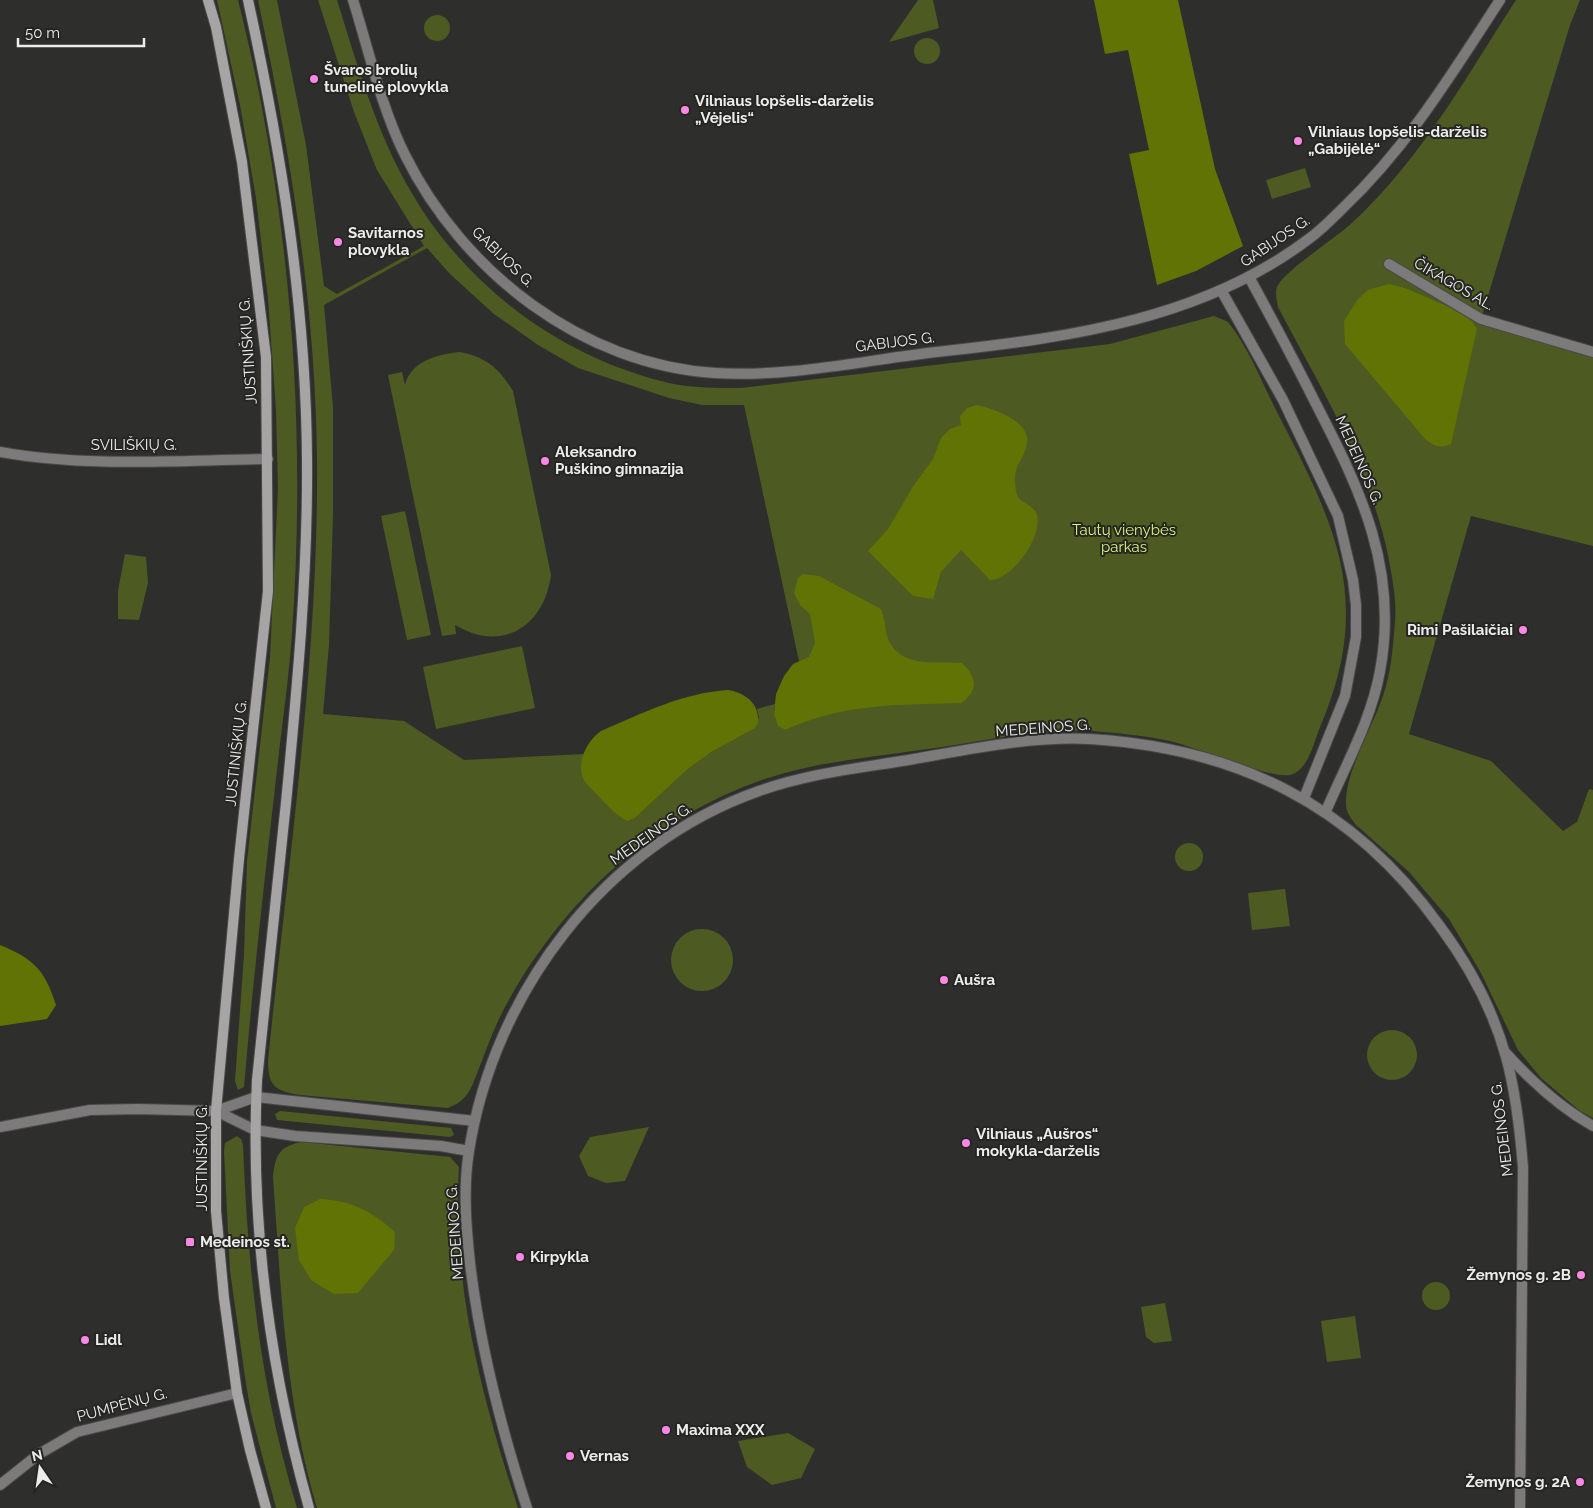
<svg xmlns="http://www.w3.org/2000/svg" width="1593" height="1508" viewBox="0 0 1593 1508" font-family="Raleway,sans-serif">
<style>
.green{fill:#4d5a22;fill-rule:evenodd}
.forest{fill:#607304}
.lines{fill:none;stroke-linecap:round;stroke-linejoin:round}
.pedestrian-casing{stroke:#494a47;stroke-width:12}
.minor-casing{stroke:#494a47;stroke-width:12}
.tertiary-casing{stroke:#494a47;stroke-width:12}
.secondary-casing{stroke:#494a47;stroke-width:12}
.pedestrian{stroke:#7c7a7b;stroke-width:10}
.minor{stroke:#7c7a7b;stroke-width:10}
.tertiary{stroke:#7c7a7b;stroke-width:10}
.secondary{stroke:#a7a4a6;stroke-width:10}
.poi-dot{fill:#fb87e6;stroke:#252622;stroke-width:2}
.labels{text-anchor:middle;stroke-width:4;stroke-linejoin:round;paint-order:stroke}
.poi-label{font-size:15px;font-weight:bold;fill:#ecedea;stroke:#252622;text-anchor:start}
.street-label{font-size:15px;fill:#ecedea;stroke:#252622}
.park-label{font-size:15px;fill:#d6f478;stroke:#252622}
</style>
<rect width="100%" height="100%" fill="#2e2f2c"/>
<!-- green -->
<path class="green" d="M217,0H238C290,205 307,422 292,633C289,679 282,724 277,770C265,875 253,981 244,1087L238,1090L235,1081L244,955L247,861L270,657L278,488L276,410L268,299L256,198L240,105Z
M258,0H277L306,145L324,286L337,294L424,246L377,170L354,112L318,0H337C357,64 376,132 410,190C465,286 561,358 669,383C692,388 717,388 741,388L1110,344L1214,316L1228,322C1249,348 1262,383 1277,412C1336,526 1374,601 1320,727C1314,742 1308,771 1290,775C1270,779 1196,747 1170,741C1148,736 1126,734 1104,732C1046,726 986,741 928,749C875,757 820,761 768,778C657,815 568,896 510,998C494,1025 484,1057 472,1086C466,1098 460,1103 448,1108L300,1095C276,1091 268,1087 268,1061C288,862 319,657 317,457C315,300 290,153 258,0ZM427,248L450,274L494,314L538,345L578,368L669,398L702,405H744L799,661L807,720L786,730L774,714L775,704L757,709L759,718L688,769L635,818L581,770L584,754L464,760L404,721L323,714L329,645L333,514V408L324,305Z
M918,0H933L939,28L889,42Z
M1516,0H1580L1570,25L1481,319L1593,352V546L1471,516L1409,734L1491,761L1563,831L1577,822L1589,789L1593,790V1118L1580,1111L1541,1078L1518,1050L1481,973L1449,919L1409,872L1355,824C1351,818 1346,812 1346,804C1345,769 1377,721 1386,686C1392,665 1393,644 1395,622C1397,600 1392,577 1388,555C1369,465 1320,387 1278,307C1277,300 1274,291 1278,285C1286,270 1337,237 1353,222C1421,159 1466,77 1516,0Z
M424 28a13 13 0 1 1 26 0a13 13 0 1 1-26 0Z
M914 51a13 13 0 1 1 26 0a13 13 0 1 1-26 0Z
M1305,168L1311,187L1272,199L1266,180Z
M460,352C486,357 499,368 513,391L551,575C544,627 502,653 455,625L456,634L442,636L388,375L402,372L405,385C411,361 438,354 460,352Z
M405,511L431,635L407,640L381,516Z
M125,554L146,557L148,583L139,620L118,619V591Z
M522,646L535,708L436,729L423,667Z
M1175 857a14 14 0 1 1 28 0a14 14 0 1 1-28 0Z
M1285,889L1290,926L1252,930L1248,893Z
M671 960a31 31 0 1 1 62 0a31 31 0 1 1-62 0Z
M1367 1055a25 25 0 1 1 50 0a25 25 0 1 1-50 0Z
M280,1111L451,1128L454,1135L450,1137L277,1120L275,1114Z
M649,1127L625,1181L606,1183L588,1176L579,1156L590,1137Z
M237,1136L241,1139L243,1145C248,1272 260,1387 297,1508H276L251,1413L245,1377L230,1271L224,1151L225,1143Z
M302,1142L450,1157L459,1167C451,1283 482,1398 518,1508H317C285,1400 281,1289 273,1177C275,1156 279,1146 302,1142Z
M1422 1296a14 14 0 1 1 28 0a14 14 0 1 1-28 0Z
M1165,1303L1172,1341L1154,1343L1146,1337L1141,1307Z
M1355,1316L1361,1358L1327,1362L1321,1321Z
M788,1433L815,1449L801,1478L772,1485L747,1467L738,1441Z"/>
<!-- forest -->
<path class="forest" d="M1094,0H1178L1215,169L1243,246L1196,271L1157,285L1129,154L1149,150L1128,50L1105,54Z
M1389,284L1405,288L1468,315L1477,329L1451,444C1440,449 1434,446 1425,439L1345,344L1344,321L1358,299L1368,290Z
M977,405C994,409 1031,421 1027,444C1022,466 1012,462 1016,491C1017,504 1033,502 1037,515C1043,537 1012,580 990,580L961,550L941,572L933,599L913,596L868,551L888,529L912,488L933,459L941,438L950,429L961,425L960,416L967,408Z
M803,574L819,576L881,609C885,619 885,627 887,636C898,669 935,661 962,663C977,677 979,691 961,703C902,705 841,703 786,730L778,726L774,714L776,694L784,676L793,664L809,657L815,643L810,614L800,605L794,593L798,578Z
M728,690C745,693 760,703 758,723L755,728L713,751L688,769L635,818L627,821C616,815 610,808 601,799C596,793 586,785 583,778C576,761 588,740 601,731C643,713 682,693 728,690Z
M0,945C34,959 45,970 56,1005L47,1019L0,1026Z
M320,1199C351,1200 373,1212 395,1232L394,1250L358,1293L334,1294L311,1280L299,1260L295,1228L304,1207Z"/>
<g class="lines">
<!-- pedestrian casing -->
<g class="pedestrian-casing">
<path id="pedestrian" d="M1389,264L1481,319L1593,352"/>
</g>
<!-- minor casing -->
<g class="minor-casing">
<path id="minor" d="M0,452C88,468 179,460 268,459
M1505,1052C1531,1081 1559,1107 1593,1126
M0,1127L90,1110L138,1109L216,1111
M0,1485L39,1454L77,1432L237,1393"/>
</g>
<!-- tertiary casing -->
<g class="tertiary-casing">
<path id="tertiary" d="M353,0C369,51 381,107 405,155C463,272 583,365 715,373C791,378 869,359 945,351C1073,337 1205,318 1310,238C1322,229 1333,218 1343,208C1408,146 1451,75 1500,0
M1249,277C1272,319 1295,362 1316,404C1361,491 1399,570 1380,671C1371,721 1346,764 1326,811
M1221,290L1283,400L1338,516L1353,580L1356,605V637L1345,696L1304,798
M216,1111L256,1097L475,1121
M216,1111L255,1130L295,1136L441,1146L469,1151
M527,1508C501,1428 480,1347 470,1263C466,1226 463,1188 469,1151C494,992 605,845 759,791C809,773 862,768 914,759C971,749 1032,736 1090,739C1237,748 1353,805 1439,925C1468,964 1493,1009 1506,1057C1516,1093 1520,1130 1523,1167L1520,1508"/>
</g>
<!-- secondary casing -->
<g class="secondary-casing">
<path id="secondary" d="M208,0L216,27L242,162L266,357L268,591L239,859L216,1111V1211L224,1298L237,1393L250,1450L266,1508
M248,0C281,151 306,304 307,459C308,574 297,689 286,803C276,895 267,987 257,1080C250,1224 270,1369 309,1508"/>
</g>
<!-- pedestrian -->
<use href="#pedestrian" class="pedestrian"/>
<!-- minor -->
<use href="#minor" class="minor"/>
<!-- tertiary -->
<use href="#tertiary" class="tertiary"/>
<!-- secondary -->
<use href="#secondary" class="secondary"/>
</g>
<!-- markers -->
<g class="poi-dot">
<circle cx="314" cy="79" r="5"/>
<circle cx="685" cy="110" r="5"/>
<circle cx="1298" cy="141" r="5"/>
<circle cx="338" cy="242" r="5"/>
<circle cx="545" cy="461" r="5"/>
<circle cx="1523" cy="630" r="5"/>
<circle cx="944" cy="980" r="5"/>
<circle cx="966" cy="1143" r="5"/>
<rect x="185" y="1237" width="10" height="10" rx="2.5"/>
<circle cx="520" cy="1257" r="5"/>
<circle cx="1581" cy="1275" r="5"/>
<circle cx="85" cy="1340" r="5"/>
<circle cx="666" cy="1430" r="5"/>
<circle cx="570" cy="1456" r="5"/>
<circle cx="1580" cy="1482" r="5"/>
</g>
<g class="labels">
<!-- poi labels -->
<g class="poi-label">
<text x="324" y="75">Švaros brolių<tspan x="324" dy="17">tunelinė plovykla</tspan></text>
<text x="695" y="106">Vilniaus lopšelis-darželis<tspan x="695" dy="17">„Vėjelis“</tspan></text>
<text x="1308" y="137">Vilniaus lopšelis-darželis<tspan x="1308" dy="17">„Gabijėlė“</tspan></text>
<text x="348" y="238">Savitarnos<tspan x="348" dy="17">plovykla</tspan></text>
<text x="555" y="457">Aleksandro<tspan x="555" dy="17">Puškino gimnazija</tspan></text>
<text x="1513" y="635" text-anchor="end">Rimi Pašilaičiai</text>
<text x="954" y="985">Aušra</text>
<text x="976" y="1139">Vilniaus „Aušros“<tspan x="976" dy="17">mokykla-darželis</tspan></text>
<text x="200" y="1247">Medeinos st.</text>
<text x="530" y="1262">Kirpykla</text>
<text x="1571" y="1280" text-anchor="end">Žemynos g. 2B</text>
<text x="95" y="1345">Lidl</text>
<text x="676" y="1435">Maxima XXX</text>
<text x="580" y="1461">Vernas</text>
<text x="1570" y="1487" text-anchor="end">Žemynos g. 2A</text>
</g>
<!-- street labels -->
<g class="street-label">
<text transform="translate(1275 241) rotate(-34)" y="5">GABIJOS G.</text>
<text transform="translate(503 257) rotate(44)" y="5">GABIJOS G.</text>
<text transform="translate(1454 284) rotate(30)" y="5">ČIKAGOS AL.</text>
<text transform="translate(895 342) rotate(-7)" y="5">GABIJOS G.</text>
<text transform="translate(248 351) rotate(-94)" y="5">JUSTINIŠKIŲ G.</text>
<text x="134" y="450">SVILIŠKIŲ G.</text>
<text transform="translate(1359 460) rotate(66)" y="5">MEDEINOS G.</text>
<text transform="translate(1043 728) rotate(-4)" y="5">MEDEINOS G.</text>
<text transform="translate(236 753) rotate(-84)" y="5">JUSTINIŠKIŲ G.</text>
<text transform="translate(651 834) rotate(-35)" y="5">MEDEINOS G.</text>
<text transform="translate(1502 1129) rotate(-97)" y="5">MEDEINOS G.</text>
<text transform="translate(202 1158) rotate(-90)" y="5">JUSTINIŠKIŲ G.</text>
<text transform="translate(455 1232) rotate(-94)" y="5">MEDEINOS G.</text>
<text transform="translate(122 1405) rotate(-15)" y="5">PUMPĖNŲ G.</text>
</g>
<!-- park labels -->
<g class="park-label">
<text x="1124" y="535">Tautų vienybės<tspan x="1124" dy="17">parkas</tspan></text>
</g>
</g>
<!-- north arrow -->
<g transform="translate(40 1468) rotate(347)" stroke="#252622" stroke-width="4" paint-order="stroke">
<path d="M0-4L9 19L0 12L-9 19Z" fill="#ecedea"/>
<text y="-8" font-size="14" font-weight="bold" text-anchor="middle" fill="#ecedea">N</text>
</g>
<!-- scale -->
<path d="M18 38v8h126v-8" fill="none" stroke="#ecedea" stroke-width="2.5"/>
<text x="25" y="38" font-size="15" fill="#ecedea" stroke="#252622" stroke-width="4" paint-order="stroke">50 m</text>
</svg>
